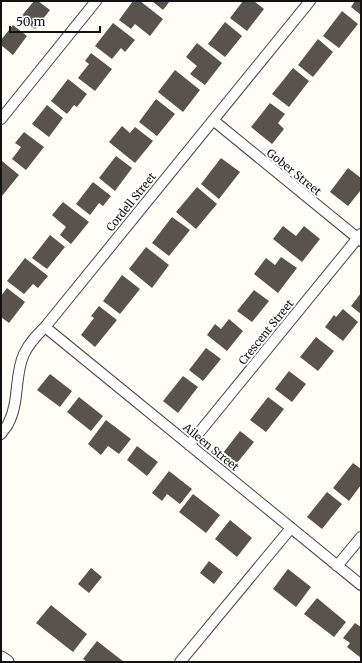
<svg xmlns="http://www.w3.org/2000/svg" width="362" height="663" viewBox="0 0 362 663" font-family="Merriweather,serif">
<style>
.building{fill:#5a524d}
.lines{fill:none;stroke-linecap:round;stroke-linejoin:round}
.minor-casing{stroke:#444;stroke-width:12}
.tertiary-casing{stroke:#444;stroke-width:15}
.minor{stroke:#fff;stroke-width:10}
.tertiary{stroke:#fff;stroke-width:13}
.labels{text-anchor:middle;stroke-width:4;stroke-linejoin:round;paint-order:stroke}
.street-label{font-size:11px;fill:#111;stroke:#fff}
</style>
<rect width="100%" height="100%" fill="#fffdf5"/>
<!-- building -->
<path class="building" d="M34,1H38L50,10L35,29L20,18Z
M133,1H140L163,19L150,36L135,24L131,29L119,20Z
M152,1H170L163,10Z
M243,1H254L264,9L247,31L230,18Z
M355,1H361V15L351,7Z
M342,11L358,24L339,48L323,36Z
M225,22L242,36L225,57L208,44Z
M113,23L135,40L125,52L121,48L112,59L95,46Z
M13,25L27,36L13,55L1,45V40Z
M318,39L333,52L313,77L298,65Z
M197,43L222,63L205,85L190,74L197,66L186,57Z
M91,53L112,69L95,91L78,78L89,64L85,61Z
M293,68L309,81L289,107L272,94Z
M175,70L200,90L183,112L158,92Z
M68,79L87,94L77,107L74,105L67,114L51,101Z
M156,99L175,114L157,136L139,122Z
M270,103L285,114L278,123L284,129L272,144L251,127Z
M47,105L63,118L49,137L32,124Z
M122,126L130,133L135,127L153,141L135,163L109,142Z
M24,132L44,147L26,170L12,159L21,147L15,143Z
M116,156L132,168L115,191L99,178Z
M221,158L240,172L219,199L201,184Z
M2,161L19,175L2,196L1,195Z
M348,168L361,178V190L348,206L330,192Z
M93,182L111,196L103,206L99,203L90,215L76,204Z
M197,187L217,204L196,229L176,212Z
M63,202L89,222L71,244L60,235L66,227L52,215Z
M172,217L190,230L169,256L152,243Z
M283,226L296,236L304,226L320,239L302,262L273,239Z
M50,235L65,247L47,269L32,258Z
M146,247L169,265L152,288L129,269Z
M281,257L297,268L278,293L254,274L266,258L275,265Z
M25,258L48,276L38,288L33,284L24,294L7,281Z
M122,275L140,289L120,314L103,301Z
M7,288L25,302L9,323L1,317V296Z
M254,290L269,301L252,322L237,311Z
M361,293V314L351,306Z
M99,306L117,320L95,347L81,335L94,318L91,316Z
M343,309L358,322L343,341L325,327L334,315L336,317Z
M229,319L243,331L227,351L207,335L215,324L221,329Z
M316,337L334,351L318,371L300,357Z
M206,348L221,359L203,381L189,370Z
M289,371L306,384L292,402L275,389Z
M50,374L72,391L60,407L37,390Z
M183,376L198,387L178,413L163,401Z
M79,397L103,416L91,431L67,412Z
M268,397L284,409L266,432L250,420Z
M106,420L131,439L119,454L108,446L101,455L88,444Z
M240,431L254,442L237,463L223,453Z
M137,446L158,462L147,476L127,460Z
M353,463L361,469V485L349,501L333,488Z
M169,471L192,489L180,504L167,494L162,501L152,493Z
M327,492L342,504L322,529L307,517Z
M193,494L220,515L206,533L179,512Z
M230,520L252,538L237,557L215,539Z
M209,561L223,572L214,584L200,573Z
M91,568L102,577L89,593L78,584Z
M288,569L311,587L296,607L273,589Z
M317,598L346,622L334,637L304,614Z
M51,605L87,634L73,652L36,623Z
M355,623L361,627V658L347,647L350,643L343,638Z
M97,641L124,662H87L83,659Z"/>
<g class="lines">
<!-- minor casing -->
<g class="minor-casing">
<path id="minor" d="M1,119L96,1
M213,120L361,241
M45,327L361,585
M1,434C3,430 7,427 8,424C20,402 14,375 24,354C29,343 37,335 45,327L310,1
M189,445L361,234
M337,566L361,537
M180,662L291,528"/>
</g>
<!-- tertiary casing -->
<g class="tertiary-casing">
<path id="tertiary" d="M1,658L7,662"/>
</g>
<!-- minor -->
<use href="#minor" class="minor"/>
<!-- tertiary -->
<use href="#tertiary" class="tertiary"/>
</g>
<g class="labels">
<!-- street labels -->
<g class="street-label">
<text transform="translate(294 172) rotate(39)" y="4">Gober Street</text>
<text transform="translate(131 202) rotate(-51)" y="4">Cordell Street</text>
<text transform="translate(266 332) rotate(-51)" y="4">Crescent Street</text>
<text transform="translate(211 447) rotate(39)" y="4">Aileen Street</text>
</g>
</g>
<!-- border -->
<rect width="362" height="663" fill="none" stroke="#111111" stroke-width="4"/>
<!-- scale -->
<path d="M10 26v6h90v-6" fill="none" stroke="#111111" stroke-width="2"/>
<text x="16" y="26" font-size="12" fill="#111111" stroke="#ffffff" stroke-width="3" paint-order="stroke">50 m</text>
</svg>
